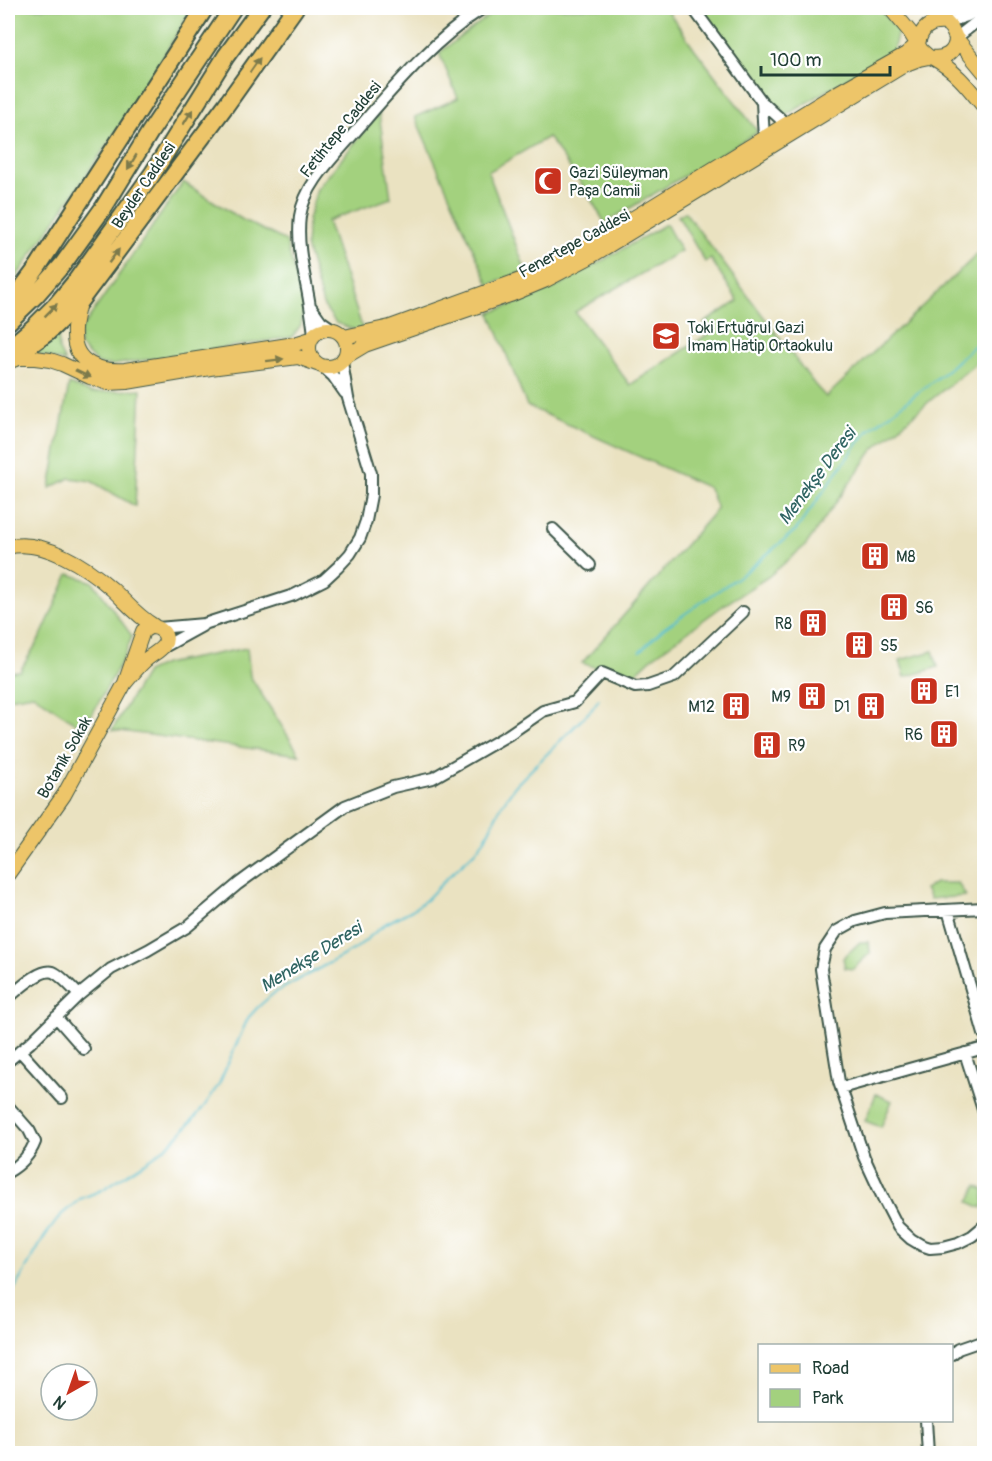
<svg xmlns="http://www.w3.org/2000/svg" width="992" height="1461" viewBox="0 0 992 1461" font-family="Pangolin,sans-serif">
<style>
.green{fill:#a3d17e;stroke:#618759;stroke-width:1.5}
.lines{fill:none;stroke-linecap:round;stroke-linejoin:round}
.stream{stroke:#53becf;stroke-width:2}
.minor-casing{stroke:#3d5649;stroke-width:14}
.major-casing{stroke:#3d5649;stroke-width:16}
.highway-casing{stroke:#3d5649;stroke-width:20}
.minor{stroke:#fff;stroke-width:10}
.major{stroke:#edc569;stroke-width:14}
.highway{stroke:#edc569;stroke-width:16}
.oneway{fill:#7c7a4c}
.labels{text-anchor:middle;stroke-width:4.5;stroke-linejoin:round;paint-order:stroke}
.street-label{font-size:16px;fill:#1f3d34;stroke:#fff}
.poi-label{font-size:16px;fill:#1f3d34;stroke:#fff;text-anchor:start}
.water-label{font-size:18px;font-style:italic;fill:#2f6462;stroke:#fff}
</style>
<rect width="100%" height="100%" fill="#fff"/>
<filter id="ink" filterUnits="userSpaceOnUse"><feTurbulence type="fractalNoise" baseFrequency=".0167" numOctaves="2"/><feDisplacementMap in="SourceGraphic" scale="12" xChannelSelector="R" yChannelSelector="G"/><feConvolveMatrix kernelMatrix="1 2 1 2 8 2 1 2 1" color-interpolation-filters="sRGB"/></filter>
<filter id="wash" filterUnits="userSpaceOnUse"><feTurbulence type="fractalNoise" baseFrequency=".008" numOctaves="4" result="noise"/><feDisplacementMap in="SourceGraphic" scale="24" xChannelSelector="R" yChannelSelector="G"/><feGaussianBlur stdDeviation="1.35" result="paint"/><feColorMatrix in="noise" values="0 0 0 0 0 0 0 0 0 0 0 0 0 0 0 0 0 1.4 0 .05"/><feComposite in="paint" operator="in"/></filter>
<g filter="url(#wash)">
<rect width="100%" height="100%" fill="#eae2c1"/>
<!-- green -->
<path class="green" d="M8,8H192L135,104L8,289Z
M499,8H666L694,48L758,132L605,223L581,183L548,137L488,172L526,271L489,285L415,117L458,98L439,53Z
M700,8H879L898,31L893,51L782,118Z
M379,113L391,198L327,221L363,330L352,329L336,323L323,305L306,246L308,220L317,189Z
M183,182L243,220L286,241L304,308L301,325L292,337L112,365L98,364L80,346V331Z
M685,212L815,385L826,397L984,248V357L932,399L873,450L806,545L768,577L724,605L654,656L636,673L619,676L582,663L717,509L709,488L527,406L490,313L538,295L558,286L666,224L681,251L575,312L630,385L710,333L704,323L738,301L711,259L705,262L678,216Z
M58,332L59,350L65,362L31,352Z
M69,384L92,393L141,389L135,506L91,481L70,478L50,488Z
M69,574L93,582L132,636L125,655L84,729L33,694L8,698V672L20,671L41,636Z
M247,648L250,676L300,755L112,730L146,672L164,664Z
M933,651L938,667L905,677L900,660Z
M935,883H958L966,896L930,899L925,889Z
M860,942H869L870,953L853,969L845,968L843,958Z
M876,1094L892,1101L881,1127L865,1121Z
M977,1186L984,1190V1202L982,1208L969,1202Z"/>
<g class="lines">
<!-- stream -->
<path class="stream" d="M640,651L663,629L748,570L796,530L855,447L869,430L945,372L984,337
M8,1300L45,1236L61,1215L80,1199L102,1190L153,1157L171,1143L192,1121L206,1104L219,1084L248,1018L258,1007L274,993L355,949L385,924L412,910L426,900L448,877L475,852L485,839L501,806L515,786L592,709L599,699"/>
</g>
</g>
<g filter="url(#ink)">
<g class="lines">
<!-- minor casing -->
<g class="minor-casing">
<path id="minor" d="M693,8L762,102L787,125
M946,23L967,16L979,8
M956,38L984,16
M762,102L764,139
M311,307L321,321L334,330
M314,334C312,319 310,304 307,289C302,264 297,241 300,216C305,183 335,156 355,132C394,87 433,40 483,8
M323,367L333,376L345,393
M553,529L590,565
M158,628L204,624L294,595L324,580L338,567L350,554L360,538L366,521L371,495V473L348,398L342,362
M162,648L202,626
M984,908L885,913L855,921L837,931L825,949L821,969L839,1082L864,1157L884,1200L898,1227L911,1239L921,1245L930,1248L943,1247L958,1243L972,1236L984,1226
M948,910L984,1034
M8,998C18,990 40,968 53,972C61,975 73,989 79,995
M56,1017L84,1049
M20,1051L62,1098
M965,1053L984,1113
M8,1061L30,1043L79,995L111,969L148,950L187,927L238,884L345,806L393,787L433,778L508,735L543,711L575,702L602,673L635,687L648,686L674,677L743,612
M841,1088L984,1048
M8,1106L29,1130L35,1142C30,1155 20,1165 8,1172
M952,1354L958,1349L984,1340
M926,1420L928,1454"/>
</g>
<!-- major casing -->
<g class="major-casing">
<path id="major" d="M890,8L910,32L921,50L929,57C943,60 956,54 956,38
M933,8L952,29L956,38L984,72
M918,44C921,28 930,21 946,23
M933,58C956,71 968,87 984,107
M79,302C77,313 73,324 74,335C74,364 101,372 125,370L295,344L311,339
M309 348a19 19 0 1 1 38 0a19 19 0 1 1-38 0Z
M344,337L390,327L531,276L583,249L837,93L906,54L918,44
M345,357L365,345L510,295L546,280L588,258L906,64L919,59L929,57
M8,362L18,358H35L50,360L62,364L90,377L108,383L127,382L210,368L298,357L317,364
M8,547C43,538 87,567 112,589C126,602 137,616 154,626
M8,874L64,795L125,683L143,631L150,627C160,626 170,635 164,645C160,651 153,654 148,658C139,665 132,675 125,683"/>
</g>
<!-- highway casing -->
<g class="highway-casing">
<path id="highway" d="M8,307L37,268L205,8
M8,322L36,295L63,264L104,207L150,132L233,8
M8,349L35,326L56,305L76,281L153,173L226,56L261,8
M8,357L29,346L47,333L79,302L226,105L295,8"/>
</g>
<!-- minor -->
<use href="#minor" class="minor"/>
<!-- major -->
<use href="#major" class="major"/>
<!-- highway -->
<use href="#highway" class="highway"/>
</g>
<!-- one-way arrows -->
<defs><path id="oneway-solid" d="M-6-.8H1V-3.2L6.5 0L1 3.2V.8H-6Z" transform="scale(1.5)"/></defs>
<g class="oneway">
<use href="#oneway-solid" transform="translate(255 65) rotate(-55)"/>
<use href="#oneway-solid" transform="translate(188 117) rotate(-58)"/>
<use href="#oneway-solid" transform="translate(132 162) rotate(121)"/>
<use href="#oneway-solid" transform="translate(114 256) rotate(-53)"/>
<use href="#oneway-solid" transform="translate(51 310) rotate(-45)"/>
<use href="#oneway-solid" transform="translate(275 360) rotate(-7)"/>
<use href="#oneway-solid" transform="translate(83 374) rotate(25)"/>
</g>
</g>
<!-- icons -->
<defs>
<g id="mosque-square" transform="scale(1.5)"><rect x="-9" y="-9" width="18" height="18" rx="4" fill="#c8321e" stroke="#fff"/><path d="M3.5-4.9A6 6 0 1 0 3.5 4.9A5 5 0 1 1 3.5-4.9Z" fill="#fff"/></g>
<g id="school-square" transform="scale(1.5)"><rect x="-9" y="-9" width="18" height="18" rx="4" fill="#c8321e" stroke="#fff"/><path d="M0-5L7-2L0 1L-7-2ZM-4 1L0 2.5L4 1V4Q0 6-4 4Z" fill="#fff"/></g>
<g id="building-square" transform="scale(1.5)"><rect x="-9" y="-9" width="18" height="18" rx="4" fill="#c8321e" stroke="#fff"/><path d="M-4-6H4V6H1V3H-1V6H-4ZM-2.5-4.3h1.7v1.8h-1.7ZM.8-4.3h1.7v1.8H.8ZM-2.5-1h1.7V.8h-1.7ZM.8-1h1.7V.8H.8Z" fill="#fff"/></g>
</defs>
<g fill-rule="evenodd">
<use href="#mosque-square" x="548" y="181"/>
<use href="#school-square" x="666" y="336"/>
<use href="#building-square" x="875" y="556"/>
<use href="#building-square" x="894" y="607"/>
<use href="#building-square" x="813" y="623"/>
<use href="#building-square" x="859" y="645"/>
<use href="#building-square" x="924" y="691"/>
<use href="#building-square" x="812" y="696"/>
<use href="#building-square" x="736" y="706"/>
<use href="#building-square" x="871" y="706"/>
<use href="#building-square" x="944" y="734"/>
<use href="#building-square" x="767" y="745"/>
</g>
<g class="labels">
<!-- street labels -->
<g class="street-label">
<text transform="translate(340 129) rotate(-51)" y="6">Fetihtepe Caddesi</text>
<text transform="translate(143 185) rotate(-56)" y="6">Beyder Caddesi</text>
<text transform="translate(574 243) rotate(-29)" y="6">Fenertepe Caddesi</text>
<text transform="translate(64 757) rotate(-60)" y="6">Botanik Sokak</text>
</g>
<!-- poi labels -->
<g class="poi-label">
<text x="569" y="178">Gazi Süleyman<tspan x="569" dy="18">Paşa Camii</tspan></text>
<text x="687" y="333">Toki Ertuğrul Gazi<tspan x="687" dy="18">İmam Hatip Ortaokulu</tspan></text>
<text x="896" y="562">M8</text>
<text x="915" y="613">S6</text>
<text x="792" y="629" text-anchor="end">R8</text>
<text x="880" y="651">S5</text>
<text x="945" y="697">E1</text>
<text x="791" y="702" text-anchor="end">M9</text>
<text x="715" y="712" text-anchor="end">M12</text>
<text x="850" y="712" text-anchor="end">D1</text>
<text x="923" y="740" text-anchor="end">R6</text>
<text x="788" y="751">R9</text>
</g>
<!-- water labels -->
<g class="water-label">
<text transform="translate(817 476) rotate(-53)" y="6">Menekşe Deresi</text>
<text transform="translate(311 957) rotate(-32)" y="6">Menekşe Deresi</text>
</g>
</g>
<!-- margin -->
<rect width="992" height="1461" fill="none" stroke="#fff" stroke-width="30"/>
<!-- legend -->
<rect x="758" y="1344" width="195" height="78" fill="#ffffff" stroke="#a5b1ae" stroke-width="1.5"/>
<rect x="770" y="1364" width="30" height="9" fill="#edc569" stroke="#a5b1ae" stroke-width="1.5"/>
<text x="812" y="1374" font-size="18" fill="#1f3d34">Road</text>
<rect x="770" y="1389" width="30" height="18" fill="#a3d17e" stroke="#a5b1ae" stroke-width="1.5"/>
<text x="812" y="1404" font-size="18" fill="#1f3d34">Park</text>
<!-- north arrow -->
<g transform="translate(69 1392) rotate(220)"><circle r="28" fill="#ffffff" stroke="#a5b1ae" stroke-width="1.5"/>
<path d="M0-4.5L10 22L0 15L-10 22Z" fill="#c8321e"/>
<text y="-9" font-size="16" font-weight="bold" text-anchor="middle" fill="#1f3d34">N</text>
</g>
<!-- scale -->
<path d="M761 66v9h129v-9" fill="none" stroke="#1f3d34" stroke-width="3"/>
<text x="770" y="66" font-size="18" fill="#1f3d34" stroke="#ffffff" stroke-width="4.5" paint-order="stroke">100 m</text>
</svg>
